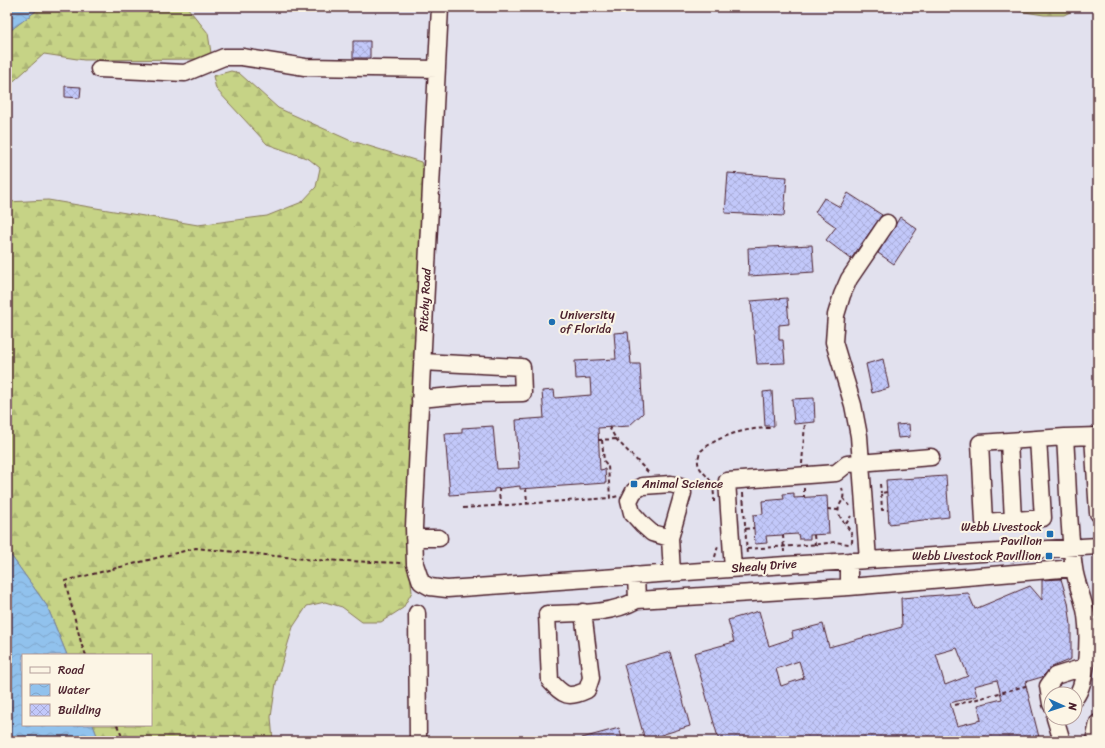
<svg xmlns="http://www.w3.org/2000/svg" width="1105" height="748" viewBox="0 0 1105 748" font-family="Sriracha,sans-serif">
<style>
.built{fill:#e2e1ee;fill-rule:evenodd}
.forest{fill:url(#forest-firs);stroke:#887958}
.water{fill:url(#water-waves);stroke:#75819f}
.building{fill:url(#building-cross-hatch);stroke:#4a1f2b;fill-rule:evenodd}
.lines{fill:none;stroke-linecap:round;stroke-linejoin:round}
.minor-casing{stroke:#4a1f2b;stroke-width:19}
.path{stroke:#4a1f2b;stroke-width:2;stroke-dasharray:4 3;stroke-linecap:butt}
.minor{stroke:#fcf5e5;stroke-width:16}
.poi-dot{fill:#1f6fb2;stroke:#fcf5e5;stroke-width:1.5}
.labels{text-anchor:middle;stroke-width:4;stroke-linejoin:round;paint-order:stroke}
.street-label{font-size:12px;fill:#4a1f2b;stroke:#fcf5e5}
.poi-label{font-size:12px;fill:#4a1f2b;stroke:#fcf5e5;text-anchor:start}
</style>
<defs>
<pattern id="forest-firs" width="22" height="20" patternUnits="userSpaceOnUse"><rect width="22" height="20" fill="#c6d386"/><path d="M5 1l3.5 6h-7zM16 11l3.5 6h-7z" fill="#acb574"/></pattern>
<pattern id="water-waves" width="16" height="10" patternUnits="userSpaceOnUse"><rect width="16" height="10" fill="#91c2ed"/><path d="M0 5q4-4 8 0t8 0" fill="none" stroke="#7fa6cb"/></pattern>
<pattern id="building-cross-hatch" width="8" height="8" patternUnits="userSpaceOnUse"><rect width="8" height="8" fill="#c2c8fa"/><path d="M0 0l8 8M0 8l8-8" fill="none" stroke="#a8abd6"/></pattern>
</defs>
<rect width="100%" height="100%" fill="#f0ece9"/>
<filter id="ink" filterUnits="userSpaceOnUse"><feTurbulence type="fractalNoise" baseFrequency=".025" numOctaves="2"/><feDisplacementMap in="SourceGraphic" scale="8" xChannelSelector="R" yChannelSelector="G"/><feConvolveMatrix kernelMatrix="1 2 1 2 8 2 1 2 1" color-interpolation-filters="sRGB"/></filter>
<g filter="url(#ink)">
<!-- built -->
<path class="built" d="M41,7H1098L1094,94H1098V741H99L93,725H151V655H67L47,606L7,550V33ZM1051,694H1075V718H1051Z"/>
<!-- forest -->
<path class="forest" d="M41,7H187L208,33L211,53L197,59L84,60L44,54L7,87V33Z
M992,7H1080L1064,15H1044Z
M231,71L239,73L278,108L349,140L421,162L425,175L407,547L412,592L403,608L381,622H362L342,607L325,602L307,606L293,627L276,683L271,717L273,741H99L93,725H151V655H67L47,606L7,550V202L48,200L198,225L267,216L302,202L316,187L320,168L309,159L267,144L216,89L213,76Z"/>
<!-- water -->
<path class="water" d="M7,7H41L7,33Z
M7,550L47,606L67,655H23V725H93L99,741H7Z"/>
<!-- building -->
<path class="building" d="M353,41H370V58H353Z
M65,86L81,87L80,98L65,97Z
M728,173L787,177L784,216L725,213Z
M848,193L882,215L851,259L826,240L836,227L815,212L824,198L840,207Z
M900,217L917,229L894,264L878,253Z
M812,245L814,272L749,276L748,248Z
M787,298L789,324L779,325V340H783L785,363L757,364L751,301Z
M628,332L631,364H640L643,413L629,426L598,428L600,470L605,469L606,483L520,489V486L494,489V492L450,495L445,434L462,433V428L493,426L497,469L519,468L516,420L544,418L542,391L554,390L555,398L591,395L590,378L576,379L575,361L616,359L614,333Z
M883,359L889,388L872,393L866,364Z
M772,391L774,426H765L763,392Z
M814,398L815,422L794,424L792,399Z
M909,424L910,437L898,438L896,425Z
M946,476L949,517L889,524L886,480Z
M794,493V498L827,496L829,534L810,535V539H799L798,534L766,536L767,543L755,544L753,515L763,514L762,501L784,499L783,494Z
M1061,579L1068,602L1071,625V659L1052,667L1042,677L1025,682L1040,741H719L694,653L734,642L728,620L759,611L769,646L793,638L792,632L823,624L829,647L902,627L901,598L968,593L975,609L1030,586L1042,600V580ZM957,648L968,676L945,685L936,654ZM799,661L804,678L781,686L776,669ZM997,680L1002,699L978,705L981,720L957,726L950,703L977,696L974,686Z
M670,652L690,726L645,740L624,665Z
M619,728L623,741H582V738Z"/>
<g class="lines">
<!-- minor casing -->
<g class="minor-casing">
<path id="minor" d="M440,7L414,527L415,564L421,582L430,587L447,589L786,565L1098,546
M99,69L185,73L224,57H242L305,67L437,69
M420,399L473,394L523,393L522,367L422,362
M1093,436L1098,513
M1038,439L1043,518L984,522L980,443C1008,441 1037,439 1065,437
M1009,441L1013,520
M414,538H439
M670,538L652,533L643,525L632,513L629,501L634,491L643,486L671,484L681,487L683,493L670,538L672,573
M868,560L859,436L853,405L834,342L836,315L842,295L849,279L887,223
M733,569L727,481L836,473L847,464L931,457
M849,587L1074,568
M637,600L849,587V561
M583,612L591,678L587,690C568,699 564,696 550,681L547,614C577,613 610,615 637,600L636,575
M417,613L418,741
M1075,698C1088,681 1089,636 1086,615C1084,599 1076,584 1074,568C1068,525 1068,481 1065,437L1098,436
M1051,704L1048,686L1055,676L1084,667
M1055,718L1062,741
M1094,741L1098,723"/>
</g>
<!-- path -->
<path class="path" d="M609,427L616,439L649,473
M598,440L616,439
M602,440L604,461L608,466L610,498L618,496
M802,464L805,423
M880,484L881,493
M499,488L500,506
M526,488L527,504
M804,488V497
M887,492L881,493L882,510H888
M743,493L747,555
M843,498L850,506
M714,502C714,496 714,488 711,482C705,471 692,468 701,451C719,435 747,428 770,428V426
M463,508L610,498
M828,509L838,510
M846,524L851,516
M745,529L754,528
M783,535L784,552
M814,535L815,545
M747,549L821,544L835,542L849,544L852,542C854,529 841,523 839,513C837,506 842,503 843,498C844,495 843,491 842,488
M715,557L718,546
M86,655L82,646L65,581L196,548L315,560L403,563
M955,705L1029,685
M117,725L124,741"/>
<!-- minor -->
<use href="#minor" class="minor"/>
</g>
</g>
<!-- markers -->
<g class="poi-dot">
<circle cx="552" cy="322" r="4"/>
<rect x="630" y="480" width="8" height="8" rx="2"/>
<rect x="1046" y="530" width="8" height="8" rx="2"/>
<rect x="1045" y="552" width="8" height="8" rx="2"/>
</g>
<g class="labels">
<!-- street labels -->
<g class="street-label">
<text transform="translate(425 300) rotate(-87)" y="4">Ritchy Road</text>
<text transform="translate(764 566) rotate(-4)" y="4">Shealy Drive</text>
</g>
<!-- poi labels -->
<g class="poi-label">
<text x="560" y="319">University<tspan x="560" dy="14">of Florida</tspan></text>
<text x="642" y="488">Animal Science</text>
<text x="1042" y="531" text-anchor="end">Webb Livestock<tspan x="1042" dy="14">Pavilion</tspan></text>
<text x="1041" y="560" text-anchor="end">Webb Livestock Pavillion</text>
</g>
</g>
<!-- margin -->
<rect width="1105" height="748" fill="none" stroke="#fcf5e5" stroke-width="24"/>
<rect x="12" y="12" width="1081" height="724" fill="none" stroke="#4a1f2b" stroke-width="1.5" filter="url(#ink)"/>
<!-- legend -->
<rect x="22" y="654" width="130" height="72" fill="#fcf5e5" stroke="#b59f9b"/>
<rect x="30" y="667" width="20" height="6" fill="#fcf5e5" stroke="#b59f9b"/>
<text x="58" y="674" font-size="12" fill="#4a1f2b">Road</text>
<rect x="30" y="684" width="20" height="12" fill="url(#water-waves)" stroke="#b59f9b"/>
<text x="58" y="694" font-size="12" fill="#4a1f2b">Water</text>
<rect x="30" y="704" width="20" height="12" fill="url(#building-cross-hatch)" stroke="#b59f9b"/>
<text x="58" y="714" font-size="12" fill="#4a1f2b">Building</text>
<!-- north arrow -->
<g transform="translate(1063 706) rotate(93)"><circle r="19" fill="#fcf5e5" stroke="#b59f9b"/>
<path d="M0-3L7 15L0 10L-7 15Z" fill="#1f6fb2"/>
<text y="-6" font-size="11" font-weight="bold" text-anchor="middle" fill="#4a1f2b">N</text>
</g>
</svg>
